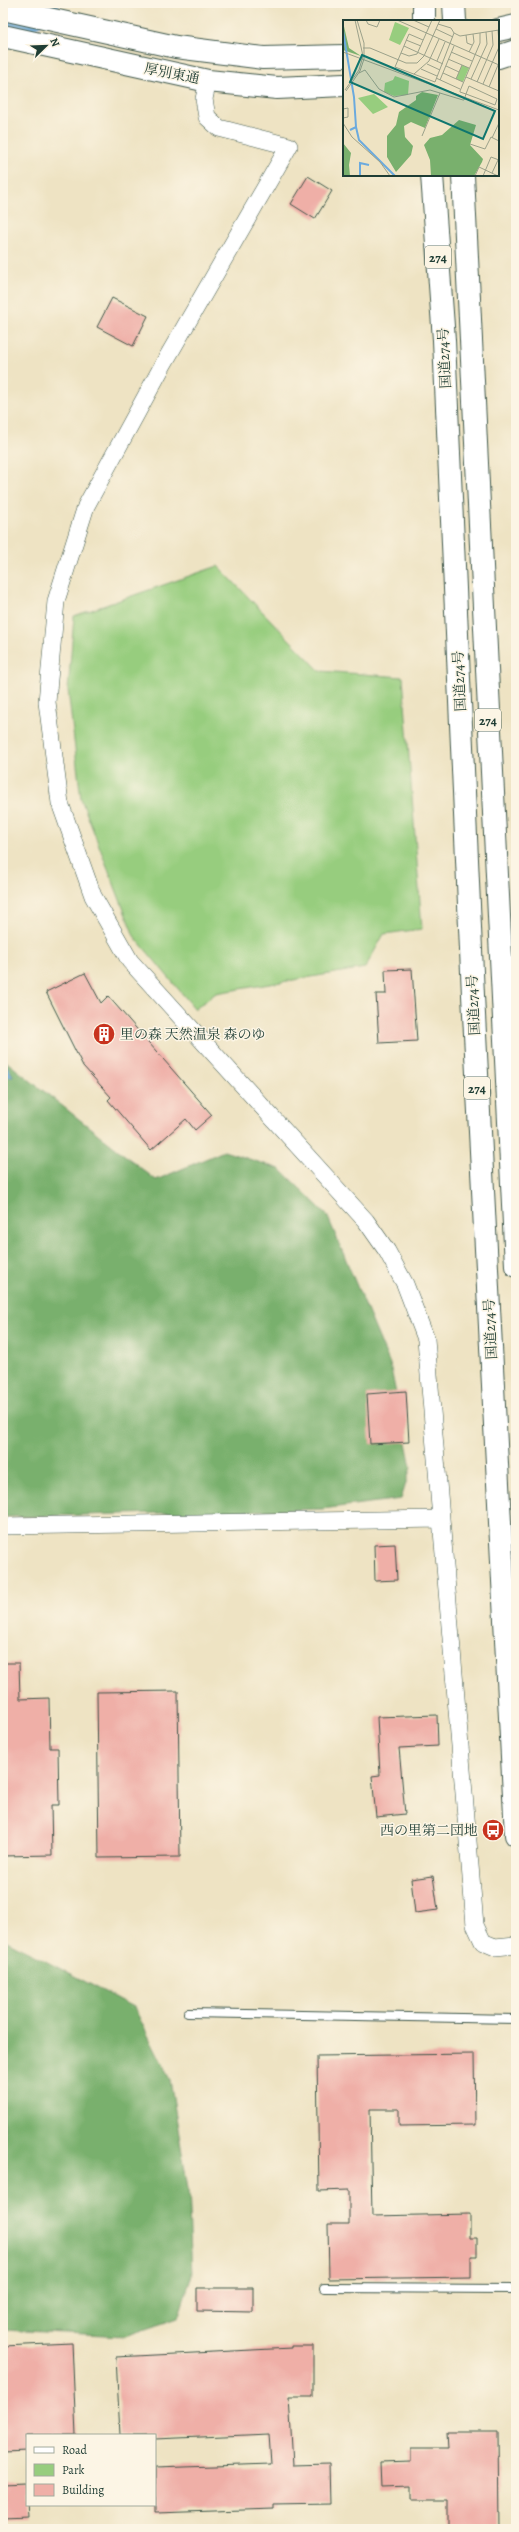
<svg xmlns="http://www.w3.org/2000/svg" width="519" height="2532" viewBox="0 0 519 2532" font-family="Alegreya,'Noto Serif JP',serif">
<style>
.green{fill:#97cd7e;stroke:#5b8559}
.forest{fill:#79b06d;stroke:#4c7650}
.water{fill:#6baade;stroke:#457489}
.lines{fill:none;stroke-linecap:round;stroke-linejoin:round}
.river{stroke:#6baade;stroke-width:33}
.building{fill:#efafa7}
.lane-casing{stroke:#3e5649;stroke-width:10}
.street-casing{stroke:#3e5649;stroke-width:18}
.secondary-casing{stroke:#3e5649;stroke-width:24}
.highway-casing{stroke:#3e5649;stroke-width:24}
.lane{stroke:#fff;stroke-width:8}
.street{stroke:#fff;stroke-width:17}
.secondary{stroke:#fff;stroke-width:22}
.highway{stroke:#fff;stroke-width:22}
.labels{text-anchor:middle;stroke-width:3;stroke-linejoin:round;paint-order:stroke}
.shield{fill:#fcf5e5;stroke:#617469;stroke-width:1}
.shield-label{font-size:13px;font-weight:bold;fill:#1f3d34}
.street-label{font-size:14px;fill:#1f3d34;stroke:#fcf5e5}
.poi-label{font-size:14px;fill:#1f3d34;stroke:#fcf5e5;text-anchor:start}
.inset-river{fill:none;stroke:#6baade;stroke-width:2}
.inset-road{fill:none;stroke:#9ba18a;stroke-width:1}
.view{fill:#0f766e;fill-opacity:0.15;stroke:#0f766e;stroke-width:2}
.inset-edge{fill:none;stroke:#1f3d34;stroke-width:2}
</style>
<rect width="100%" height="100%" fill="#fcf5e5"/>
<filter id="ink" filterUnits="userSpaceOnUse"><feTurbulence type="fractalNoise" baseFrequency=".025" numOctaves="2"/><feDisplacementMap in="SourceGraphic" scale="8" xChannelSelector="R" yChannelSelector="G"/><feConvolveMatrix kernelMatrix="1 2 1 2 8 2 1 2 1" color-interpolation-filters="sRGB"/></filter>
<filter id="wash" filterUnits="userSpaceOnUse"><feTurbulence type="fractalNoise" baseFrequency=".012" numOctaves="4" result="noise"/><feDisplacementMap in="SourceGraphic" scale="16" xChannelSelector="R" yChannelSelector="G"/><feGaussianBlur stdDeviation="0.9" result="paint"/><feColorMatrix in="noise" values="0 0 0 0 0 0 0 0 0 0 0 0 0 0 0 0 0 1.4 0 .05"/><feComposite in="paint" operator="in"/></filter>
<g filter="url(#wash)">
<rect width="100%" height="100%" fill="#eee3c3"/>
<!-- green -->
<path class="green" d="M218,566L320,671L403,677L422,929L384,934L365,968L216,993L195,1009L134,936L81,799L68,690L74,616Z"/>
<!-- forest -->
<path class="forest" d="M3,1059L156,1180L224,1151L280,1169L327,1215L390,1364L411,1467L401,1499L322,1509L3,1517Z
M3,1939L134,2007L170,2080L188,2189L192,2275L178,2318L125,2336L3,2330Z"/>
<!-- water -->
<path class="water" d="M3,1059L13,1076L3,1077Z"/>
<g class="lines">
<!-- river -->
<path class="river" d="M3,32L43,3"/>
</g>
<g id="blocks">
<!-- building -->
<path class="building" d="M308,176L332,191L315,219L291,204Z
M112,298L148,316L133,346L97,327Z
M412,969L417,1041L379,1043L376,994H386L385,970Z
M85,973L101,1003L108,996L212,1115L195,1130L186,1119L151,1150L108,1100L111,1097L83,1066L46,992Z
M406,1391L409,1442L370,1444L367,1394Z
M395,1544L397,1580L375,1581L374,1545Z
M3,1663H19L20,1699L49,1698L50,1748H58L59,1805H51L52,1855L3,1856Z
M178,1691L180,1857L99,1858L97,1692Z
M437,1715L438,1746L399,1748L405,1814L376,1817L372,1776L380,1775L377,1717Z
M433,1876L438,1910L415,1913L411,1879Z
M474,2054L475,2125L399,2126V2109H370L372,2216L470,2214V2238H477V2256H471V2277L329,2279L328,2224H349V2190L319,2191L317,2056Z
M197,2288H253V2312L197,2311Z
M72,2343L76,2435H27V2451L3,2452V2346Z
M291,2346H313V2397H289L293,2465L329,2464L330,2504L274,2505V2509L155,2513V2468L271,2464L269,2434L155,2439V2435H120L116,2357L291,2348Z
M447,2432H498L499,2529H448V2500H411V2487L381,2488L380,2462L411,2461V2449H448Z
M26,2483L28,2518L3,2519V2484Z"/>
</g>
</g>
<g filter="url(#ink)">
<use href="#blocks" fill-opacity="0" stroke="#3e5649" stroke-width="1"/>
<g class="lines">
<!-- lane casing -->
<g class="lane-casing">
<path id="lane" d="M188,2013L516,2019
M324,2288L516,2289"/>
</g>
<!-- street casing -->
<g class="street-casing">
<path id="street" d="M208,81L204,99L207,117L219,128L289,146L164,363L86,506L56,601L47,702L60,803L93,896L130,961L366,1221L387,1251L405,1284L426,1339L475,1925L483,1942L495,1947L516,1945
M3,1526L441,1519"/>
</g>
<!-- secondary casing -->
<g class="secondary-casing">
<path id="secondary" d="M3,9L176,47L263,58L344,56
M498,30L516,26
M3,36L208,81L277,88L344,85
M498,57L516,51"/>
</g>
<!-- highway casing -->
<g class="highway-casing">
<path id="highway" d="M424,3V21
M454,3L455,21
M432,175L444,340L473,995L516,1835
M463,175L516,1266"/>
</g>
<!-- lane -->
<use href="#lane" class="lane"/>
<!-- street -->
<use href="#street" class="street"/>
<!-- secondary -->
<use href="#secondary" class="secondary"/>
<!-- highway -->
<use href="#highway" class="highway"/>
</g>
</g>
<!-- icons -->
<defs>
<g id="building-disc" transform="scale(1.15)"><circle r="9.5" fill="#c8321e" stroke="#fcf5e5"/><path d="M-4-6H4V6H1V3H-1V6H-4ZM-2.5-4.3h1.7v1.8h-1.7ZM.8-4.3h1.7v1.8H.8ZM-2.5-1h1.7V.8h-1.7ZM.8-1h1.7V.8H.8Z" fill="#fff"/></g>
<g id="bus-disc" transform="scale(1.15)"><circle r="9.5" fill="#c8321e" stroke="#fcf5e5"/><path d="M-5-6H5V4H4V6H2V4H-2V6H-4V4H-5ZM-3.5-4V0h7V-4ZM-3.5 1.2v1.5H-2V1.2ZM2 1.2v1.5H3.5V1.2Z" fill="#fff"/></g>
</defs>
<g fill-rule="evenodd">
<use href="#building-disc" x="104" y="1034"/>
<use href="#bus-disc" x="493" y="1830"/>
</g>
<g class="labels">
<!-- shield labels -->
<g class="shield">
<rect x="425" y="246" width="26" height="22" rx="3"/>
<rect x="475" y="709" width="26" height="22" rx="3"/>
<rect x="464" y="1077" width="26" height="22" rx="3"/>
</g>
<g class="shield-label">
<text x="438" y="262">274</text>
<text x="488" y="725">274</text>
<text x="477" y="1093">274</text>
</g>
<!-- street labels -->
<g class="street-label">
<text transform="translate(172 73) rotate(11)" y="5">厚別東通</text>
<text transform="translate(444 358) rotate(-93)" y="5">国道274号</text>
<text transform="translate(459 681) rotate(-93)" y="5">国道274号</text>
<text transform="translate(473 1005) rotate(-93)" y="5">国道274号</text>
<text transform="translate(490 1329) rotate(-93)" y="5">国道274号</text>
</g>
<!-- poi labels -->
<g class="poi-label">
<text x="120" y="1039">里の森 天然温泉 森のゆ</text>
<text x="478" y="1835" text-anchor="end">西の里第二団地</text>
</g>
</g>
<!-- overview -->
<g transform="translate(343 20)">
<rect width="156" height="156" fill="#eee3c3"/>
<path d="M52,2L66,8L57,25L46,20ZM119,45L126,48L120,62L113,59ZM52,56L66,61L65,75L51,76L41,72L42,63L50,60ZM31,74L45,87L30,94L15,78Z" fill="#97cd7e"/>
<path d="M0,2L6,28L18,36L0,30ZM79,72L95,75L82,108L68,102L61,106L62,117L70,126L68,135L53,152L44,137V116L53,105L56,92L73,80V76ZM116,100L133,105L127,125L140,139L139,142L131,156H88L87,140L81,125L87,118L99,115ZM0,123L8,133L6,145L7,156H0Z" fill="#79b06d"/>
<path class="inset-river" d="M0,11L11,77L13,107M7,110L13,107L16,120L52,156M17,156V143L26,145"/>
<path class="inset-road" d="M23,0L25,4L34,7L37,0M54,0L156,45M70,0L86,7M93,9L110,17M155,10L156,22M111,13L117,16L156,10M123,15L124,23L129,25M63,20L78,26M80,20L66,14L52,47L92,62L111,13L108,8L95,4M61,26L100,44M20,28H27L63,43H74L81,36L97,0M0,32L156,90M108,32L129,41M126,32L131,22L130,14M58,33L66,36L74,34L89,0M105,39L126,48M94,41L102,22M84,44L97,50M103,46L116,52M78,49L94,56M16,53L22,50L36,69L51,77L87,70L120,80H121L123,74L126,66L154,79L152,85L139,80L123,74L117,72V71L137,23V13M100,53L120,62M71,54L86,41L96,19M123,57L156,71M93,58L117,69M113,59L119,45M128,59L144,24L143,12M97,60L111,26M134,62L150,25L149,11M140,64L156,27M146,67L155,45M2,70L16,50L20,36L12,0M3,71L17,51L21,39V23L14,0M0,89L5,88V97L0,98M0,103L9,117L37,142L47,156M79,116L97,73M149,118L156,103M127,124L142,129L148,117L156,121M149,153L155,140M132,156L136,147L155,156M140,156L148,137L156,140"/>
<path class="view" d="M19,35L152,91L140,119L7,62Z"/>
<rect width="156" height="156" class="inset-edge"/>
</g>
<!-- margin -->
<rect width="519" height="2532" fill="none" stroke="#fcf5e5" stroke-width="16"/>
<!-- legend -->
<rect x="26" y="2434" width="130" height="72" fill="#fcf5e5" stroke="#a4ab9e"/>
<rect x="34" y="2447" width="20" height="6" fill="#ffffff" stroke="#a4ab9e"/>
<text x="62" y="2454" font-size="12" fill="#1f3d34">Road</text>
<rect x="34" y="2464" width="20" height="12" fill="#97cd7e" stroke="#a4ab9e"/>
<text x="62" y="2474" font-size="12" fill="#1f3d34">Park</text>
<rect x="34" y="2484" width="20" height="12" fill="#efafa7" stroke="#a4ab9e"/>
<text x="62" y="2494" font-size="12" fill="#1f3d34">Building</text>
<!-- north arrow -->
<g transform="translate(46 46) rotate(67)" stroke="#fcf5e5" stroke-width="3" paint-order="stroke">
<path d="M0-3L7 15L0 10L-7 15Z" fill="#1f3d34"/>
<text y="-6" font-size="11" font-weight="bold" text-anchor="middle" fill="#1f3d34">N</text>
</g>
</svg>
